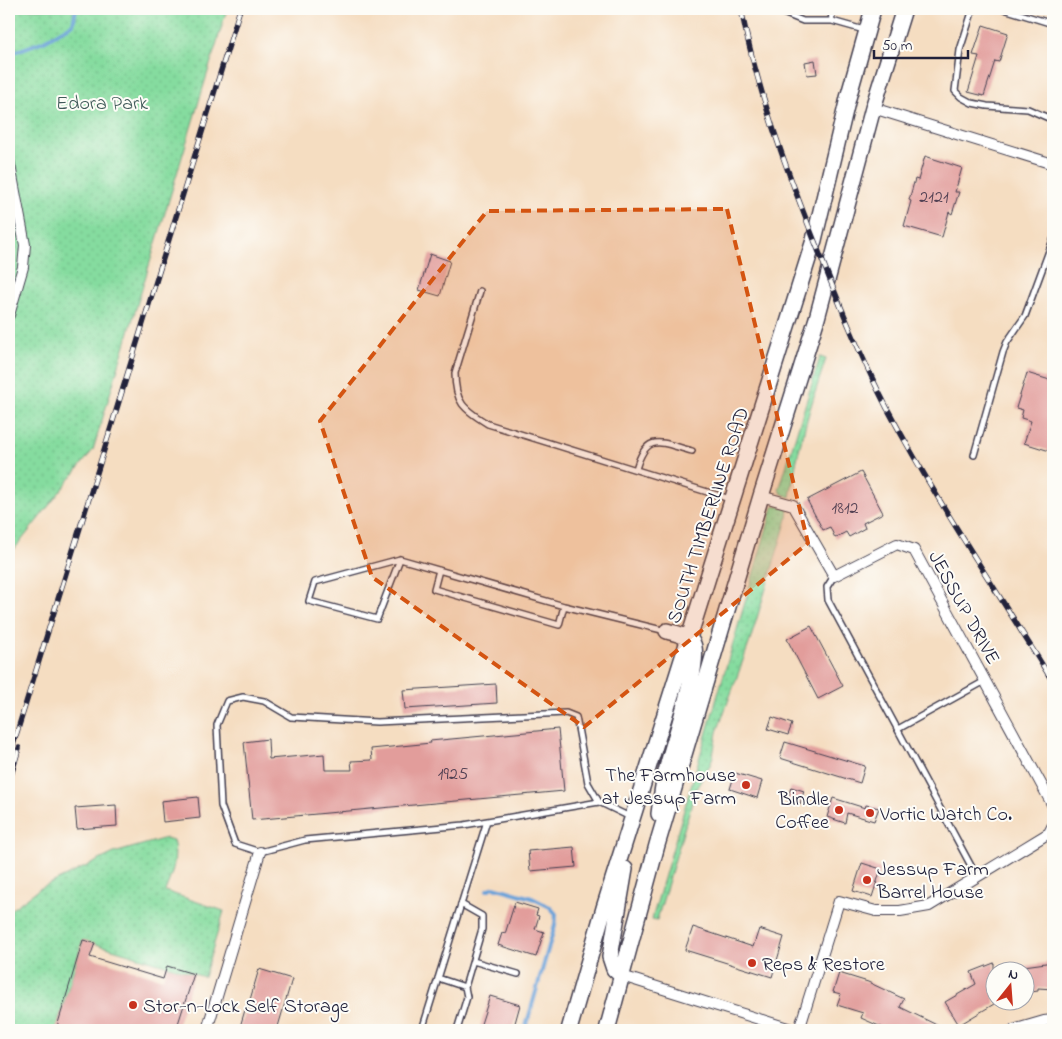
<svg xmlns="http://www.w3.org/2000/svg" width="1062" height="1039" viewBox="0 0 1062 1039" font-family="'Indie Flower',sans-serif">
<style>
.grass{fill:url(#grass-dots);stroke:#547f6d}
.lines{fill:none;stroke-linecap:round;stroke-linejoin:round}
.stream{stroke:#6aa2d9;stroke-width:4}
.building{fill:#e29d9b}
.service-casing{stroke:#423e4f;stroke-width:8}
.minor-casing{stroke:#423e4f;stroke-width:12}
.primary-casing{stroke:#423e4f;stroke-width:18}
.service{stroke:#fff;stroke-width:5}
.minor{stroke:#fff;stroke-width:10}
.primary{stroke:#fff;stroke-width:15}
.rail-casing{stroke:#22223b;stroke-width:5.5}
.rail{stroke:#fdfcf7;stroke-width:4;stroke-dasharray:11;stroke-linecap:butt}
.marked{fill:#d45411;fill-opacity:0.2;stroke:#d45411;stroke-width:4;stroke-dasharray:10 6;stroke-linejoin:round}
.poi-dot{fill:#c8321e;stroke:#fdfcf7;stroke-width:2}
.labels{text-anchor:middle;stroke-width:4;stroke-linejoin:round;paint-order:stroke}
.number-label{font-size:18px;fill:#524153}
.park-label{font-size:20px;fill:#405a59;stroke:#fdfcf7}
.street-label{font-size:20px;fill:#22223b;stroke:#fdfcf7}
.poi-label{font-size:20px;fill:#22223b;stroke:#fdfcf7;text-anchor:start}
</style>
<defs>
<pattern id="grass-dots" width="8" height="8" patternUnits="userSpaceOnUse" patternTransform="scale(1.25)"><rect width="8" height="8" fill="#85dc9f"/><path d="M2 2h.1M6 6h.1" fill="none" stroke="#73bc8a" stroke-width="1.8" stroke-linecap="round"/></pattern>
</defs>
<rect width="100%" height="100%" fill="#fdfcf7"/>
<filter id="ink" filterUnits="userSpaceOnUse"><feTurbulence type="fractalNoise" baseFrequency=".02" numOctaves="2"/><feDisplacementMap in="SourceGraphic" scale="10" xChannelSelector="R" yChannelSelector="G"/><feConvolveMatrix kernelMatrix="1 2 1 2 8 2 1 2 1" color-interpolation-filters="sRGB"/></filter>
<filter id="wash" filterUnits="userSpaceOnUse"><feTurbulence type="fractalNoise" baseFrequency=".0096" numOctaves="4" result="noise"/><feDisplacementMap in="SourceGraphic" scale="20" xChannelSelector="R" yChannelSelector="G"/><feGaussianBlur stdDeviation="1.12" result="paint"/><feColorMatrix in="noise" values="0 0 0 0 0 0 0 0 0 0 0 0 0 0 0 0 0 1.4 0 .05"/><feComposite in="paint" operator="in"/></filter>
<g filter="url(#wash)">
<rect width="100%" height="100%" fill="#f5ddc1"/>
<!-- grass -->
<path class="grass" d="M9,9H227L93,450L9,556Z
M820,357L826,359C811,404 797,449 790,497L782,494L779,490Z
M776,506L788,508L787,519L750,641L717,732L713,756L710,765L696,789L657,920L652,919L773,507Z
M166,838L173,840C178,859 172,874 165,891L224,911L204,977L83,940L56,1030H9V911L39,889L114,853Z"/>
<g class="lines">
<!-- stream -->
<path class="stream" d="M9,54L44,41L73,24L76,9
M487,890L494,887L532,898L550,907L556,914L555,925L525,1030"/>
</g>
<g id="blocks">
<!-- building -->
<path class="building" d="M983,25L1008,33L999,62L995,61L984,96L968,92L979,56L973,55Z
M815,60L817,74L807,75L805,62Z
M925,156L962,168L955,192H959L952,214L949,212L942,237L904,226L911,201L909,200L915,179L918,180Z
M430,254L450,261L440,296L419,290Z
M1027,373L1053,381V452L1024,443L1031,421L1021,418L1023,410L1016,408Z
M861,472L883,513L863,523L865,528L849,537L846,532L835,538L830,527L823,530L807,500Z
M811,626L843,686L818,699L787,639Z
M496,684L497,703L405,709L403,690Z
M772,717L792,724L788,735L768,729Z
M558,729L564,791L252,820L244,742L268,739L269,759L324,754L325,770H352L351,761L372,760L371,749L431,743L430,741Z
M785,742L865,766L860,783L780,758Z
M735,773L762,781L757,798L730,789Z
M791,787L804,791L800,804L787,800Z
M198,797L200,818L163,822L161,801Z
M833,798L865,808L866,805L879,808L874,821L847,813L845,823L827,817Z
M116,805L117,826L77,829L75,808Z
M574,847L576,867L530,871L528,851Z
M862,863L881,869L872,897L853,891Z
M515,902L538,909L536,915L539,916L535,929L544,932L536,957L498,945L502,933L505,934Z
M693,927L753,947L759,929L784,937L772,977L685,950Z
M83,940L95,943L90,957L163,979L167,966L194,974L176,1030H56Z
M1053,962V989L1038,988V991L1024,993V966Z
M994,963V1004L959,1025L945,1002L976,984L971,972Z
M259,969L292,979L277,1030H239L245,1010H247Z
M839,973L868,982L904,999L900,1007L947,1030H888L861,1018L863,1013L837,1005L841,994L833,992Z
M490,996L520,1005L513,1030H479Z"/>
</g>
</g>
<g filter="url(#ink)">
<use href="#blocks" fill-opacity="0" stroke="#423e4f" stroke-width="1"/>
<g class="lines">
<!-- service casing -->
<g class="service-casing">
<path id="service" d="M777,9L778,11L803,21H832L864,30
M831,9L832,21
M975,9L972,12L960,50L955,91L961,97L972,103L987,106L1028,109L1053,120
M1004,9L1053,24
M480,291L455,373C455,402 463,409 488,424L730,499
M974,455L1003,352L1007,342L1025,316L1053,240
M636,469C647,431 661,443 692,451
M400,559L377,619L309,601L315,582L400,559L564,606L666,631
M439,570L434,589L559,625L564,606
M834,576L827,587L828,600L977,877
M898,729L985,681
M599,802L464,825L305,840L260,852L235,844L221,806L217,725L227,701L243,697L264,701L291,717L377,722L566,713L576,717L588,783L599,802L630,817
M461,904L482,916V929L465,987
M473,961L518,974
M438,978L465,987L467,997L457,1030
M422,1030L487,821"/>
</g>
<!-- minor casing -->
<g class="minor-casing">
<path id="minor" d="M873,108L1053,164
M9,160L25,245L23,267L9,315
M761,496L793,505L834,576L897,544L914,550L1053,806
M622,976L794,1030
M207,1030L260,852
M799,1030L839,901L876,911H900L929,906L1049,833L1053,825
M1013,1030L1044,1021L1053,1020"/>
</g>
<!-- primary casing -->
<g class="primary-casing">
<path id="primary" d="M659,814C661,797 663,781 668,764C673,743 702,660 693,644C689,635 676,634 667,631
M622,976L614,969L610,957L625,869
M569,1030L604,908L814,240L848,98L873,9
M607,1030L657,845L761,496L817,318L873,108L904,9"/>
</g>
<!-- service -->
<use href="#service" class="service"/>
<!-- minor -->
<use href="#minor" class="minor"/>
<!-- primary -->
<use href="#primary" class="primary"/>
<!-- rail casing -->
<g class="rail-casing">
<path id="rail" d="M741,9C757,89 785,166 815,242C837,298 859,354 887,408C937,502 997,591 1053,682
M9,758L240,9
M9,782L19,748"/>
</g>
<!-- rail -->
<use href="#rail" class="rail"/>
</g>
</g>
<!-- marked area -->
<path class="marked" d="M727,209L808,543L584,727L372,577L320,421L487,211Z"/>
<!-- markers -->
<g class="poi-dot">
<circle cx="746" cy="785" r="5"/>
<circle cx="839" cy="810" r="5"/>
<circle cx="870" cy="813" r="5"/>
<circle cx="867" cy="880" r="5"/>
<circle cx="752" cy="963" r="5"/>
<circle cx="133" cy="1005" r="5"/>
</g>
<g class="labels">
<!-- number labels -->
<g class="number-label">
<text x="934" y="202">2121</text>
<text x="845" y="513">1812</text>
<text x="453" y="779">1925</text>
</g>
<!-- park labels -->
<g class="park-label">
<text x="102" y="109">Edora Park</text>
</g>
<!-- street labels -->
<g class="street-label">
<text transform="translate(707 515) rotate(-72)" y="7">SOUTH TIMBERLINE ROAD</text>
<text transform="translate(965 607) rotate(61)" y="7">JESSUP DRIVE</text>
</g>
<!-- poi labels -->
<g class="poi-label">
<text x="736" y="781" text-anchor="end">The Farmhouse<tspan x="736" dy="23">at Jessup Farm</tspan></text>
<text x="829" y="805" text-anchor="end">Bindle<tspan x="829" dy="23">Coffee</tspan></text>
<text x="880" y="820">Vortic Watch Co.</text>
<text x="877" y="875">Jessup Farm<tspan x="877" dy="23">Barrel House</tspan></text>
<text x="762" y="970">Reps &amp; Restore</text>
<text x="143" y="1012">Stor-n-Lock Self Storage</text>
</g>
</g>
<!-- margin -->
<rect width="1062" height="1039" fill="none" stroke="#fdfcf7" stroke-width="30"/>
<!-- north arrow -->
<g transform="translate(1010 986) rotate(17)"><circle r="24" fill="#fdfcf7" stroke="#a5a5ac"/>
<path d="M0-4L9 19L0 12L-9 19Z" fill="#c8321e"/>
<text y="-8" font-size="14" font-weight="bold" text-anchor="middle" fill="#22223b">N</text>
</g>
<!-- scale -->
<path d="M874 50v8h94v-8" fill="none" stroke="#22223b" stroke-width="2.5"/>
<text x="882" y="50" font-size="15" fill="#22223b" stroke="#fdfcf7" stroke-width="4" paint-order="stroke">50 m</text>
</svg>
